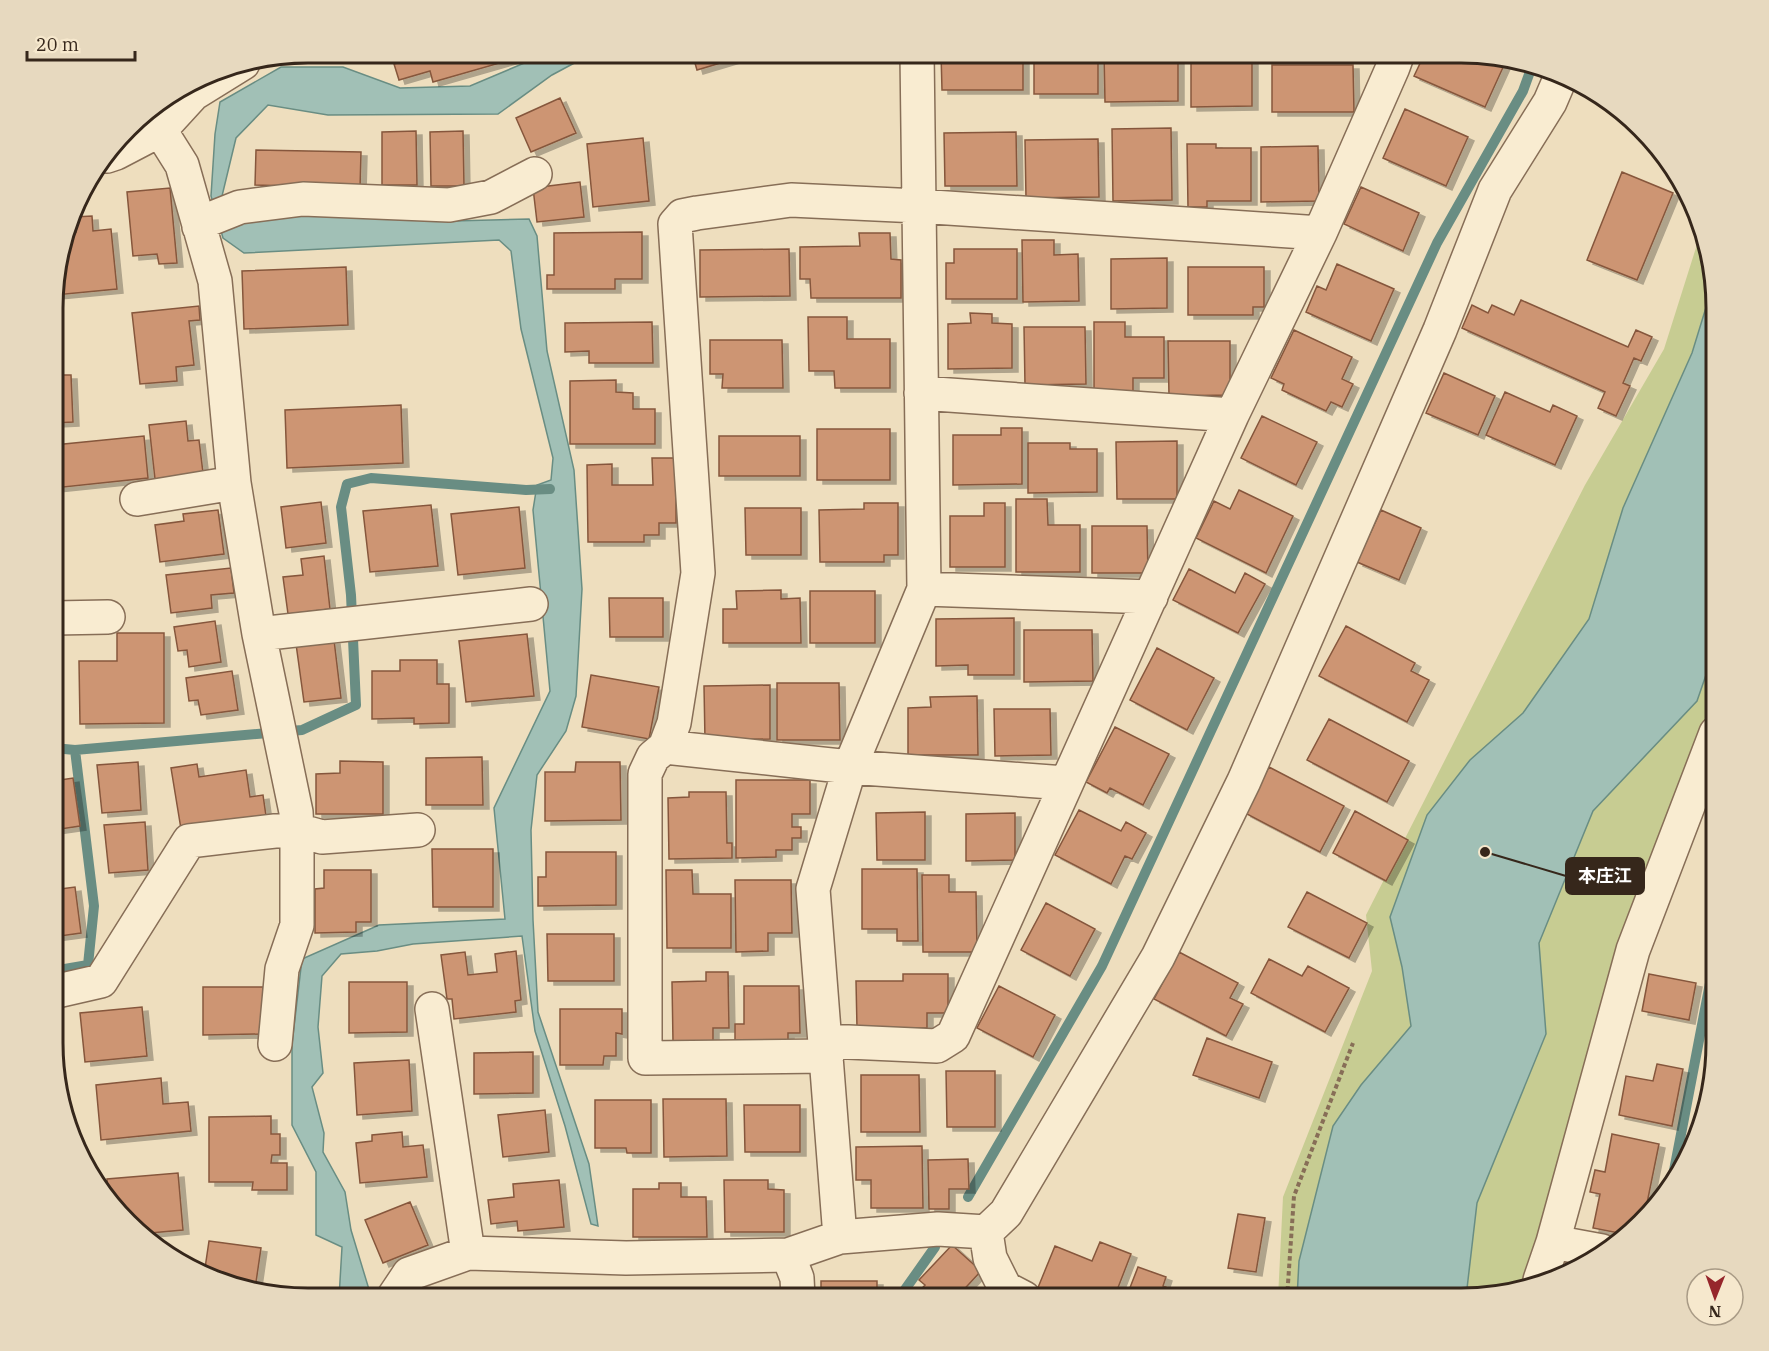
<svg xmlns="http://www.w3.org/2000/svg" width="1769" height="1351" viewBox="0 0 1769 1351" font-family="'IBM Plex Serif','Noto Sans JP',serif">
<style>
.green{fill:#c7cc92}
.water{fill:#a1c0b6;stroke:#698d83;stroke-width:1.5}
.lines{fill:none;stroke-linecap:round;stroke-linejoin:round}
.stream{stroke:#698d83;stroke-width:10}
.building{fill:#cd9573;stroke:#86573c;stroke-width:1.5;filter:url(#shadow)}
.minor-casing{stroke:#876e57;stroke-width:36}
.path{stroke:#876e57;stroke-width:4;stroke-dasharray:4.5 3;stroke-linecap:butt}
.minor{stroke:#f9ecd1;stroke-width:33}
.rim{fill:none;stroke:#36271b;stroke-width:3}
.leader{fill:none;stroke:#36271b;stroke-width:2}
.callout-dot{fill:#36271b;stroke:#f6e8cd;stroke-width:2}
.callout{fill:#36271b;stroke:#36271b;stroke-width:2}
.callout-label{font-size:18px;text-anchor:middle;font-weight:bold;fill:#fff}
</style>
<defs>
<filter id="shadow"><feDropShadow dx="6" dy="4" stdDeviation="0" flood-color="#0004"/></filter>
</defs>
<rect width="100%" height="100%" fill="#eedebe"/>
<!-- green -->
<path class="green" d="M1700,235L1712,288L1692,353L1623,508L1589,619L1523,713L1470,760L1427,815L1390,917L1402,967L1411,1026L1361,1085L1333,1126L1299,1261L1297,1298H1278L1283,1197L1372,971L1366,915L1585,485L1664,349Z
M1716,646V766L1644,961L1550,1278L1466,1297L1477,1203L1546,1034L1539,943L1593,811L1697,701Z"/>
<!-- water -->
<path class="water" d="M548,53H593L552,75L498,114L328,115L268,105L236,138L222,196L243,220L302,212L453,221L529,219L537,236L547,351L574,470L582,589L576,696L566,731L537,775L531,830L533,920L538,1012L589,1164L598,1226L591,1224L565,1126L535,1031L522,936L413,944L377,951L341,954L322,976L318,1027L323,1073L312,1087L324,1133L323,1152L345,1192L351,1230L371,1296L369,1298H339L342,1247L316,1235V1172L292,1125V1044L302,959L379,925L505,919L494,808L550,691L533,510L537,485L551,480L553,458L521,329L511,251L499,240L244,253L223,238L211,196L215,134L220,102L281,67H343L400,88L470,86Z
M1712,288L1716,308V646L1697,701L1593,811L1539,943L1546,1034L1477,1203L1466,1297L1297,1298L1299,1261L1333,1126L1361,1085L1411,1026L1402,967L1390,917L1427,815L1470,760L1523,713L1589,619L1623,508L1692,353Z"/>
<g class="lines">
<!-- stream -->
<path class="stream" d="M54,748L75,750L302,730L356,705L351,595L341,507L347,484L371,478L526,490L550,489
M53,971L88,965L94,906L75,750
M1672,1181L1716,952
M968,1197L1102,966L1437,243L1523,91L1532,66
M899,1298L935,1247"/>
</g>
<!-- building -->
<path class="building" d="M425,53H523L524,56L433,82L430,71L399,80L394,64L426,55Z
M692,53H754L697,70Z
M941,53H1023V90H942Z
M1034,53H1098V94H1034Z
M1104,53H1178V101L1105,102Z
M1191,53H1252V106L1191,107Z
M1425,53H1477L1489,56L1505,63L1485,107L1414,76Z
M1272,65H1353L1354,112H1272Z
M560,98L576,133L531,152L516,118Z
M1405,109L1468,137L1446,186L1383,158Z
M1171,128L1172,200L1113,201L1112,129Z
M416,131L417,185H382V132Z
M463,131L464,186H431L430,132Z
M1016,132L1017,186H945L944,133Z
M643,138L649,201L593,207L587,144Z
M1098,139L1099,197L1026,198L1025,140Z
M1187,144H1216V148H1251V201H1207V207H1188Z
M1318,146L1319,201L1261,202V147Z
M256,150L361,152L360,188L255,185Z
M1622,172L1673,193L1637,280L1587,260Z
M580,182L584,217L537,222L533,188Z
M1361,187L1419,213L1403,251L1344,224Z
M170,188L177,263L159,264L157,254L133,256L127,192Z
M92,216L93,231L111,229L117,289L55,295V274L69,233L76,232L74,217Z
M642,232V279H615V289H547V275H554V233Z
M859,233H890L891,259L901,260V298H811L810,279H800V247L860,246Z
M1022,240H1054V255L1078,254L1079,301L1023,302Z
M789,249L790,296L700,297V250Z
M954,249H1017V299H946V263H954Z
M1167,258V308L1111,309V259Z
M1337,264L1394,289L1371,341L1306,312L1317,286L1326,290Z
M346,267L348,325L244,329L242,271Z
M1188,267H1264V307H1253V315H1188Z
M1521,300L1628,347L1636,330L1652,337L1641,361L1634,358L1623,383L1630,386L1616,416L1598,408L1605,392L1462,328L1472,305L1488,313L1492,305L1514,315Z
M199,306L200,320L189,321L194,365L176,367L177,381L140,384L132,313Z
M970,313L992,314V323L1012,324V368L948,369V324L971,323Z
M808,317H847V339H890V388H835L834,371H809Z
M652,322L653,363H589V351L565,352V323Z
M1094,322H1125V337H1164V378H1133V391L1094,392Z
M1024,327H1085L1086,384L1025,385Z
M1294,330L1352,357L1342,379L1353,384L1342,407L1331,402L1326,411L1282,390L1284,384L1271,378Z
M710,340H782L783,388H722L723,374H710Z
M1168,341H1230V395L1169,396Z
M1444,373L1495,396L1478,435L1426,413Z
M55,375H71L73,422L54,423Z
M616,380V392L633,393V409H655V444H570V381Z
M1505,392L1550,412L1553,405L1577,416L1555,465L1486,435Z
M401,405L403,463L287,468L285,410Z
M1262,416L1317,442L1296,485L1241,458Z
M186,421L188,441L199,440L203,473L155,479L149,425Z
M1001,428H1022V484L953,485V435H1001Z
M817,429H890V480H817Z
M144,436L148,478L54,488V445Z
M719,436H800V476H719Z
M1177,441V499H1117L1116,442Z
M1028,443H1070V449H1097V492L1028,493Z
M652,458H676V523H659V535H644V542H588L587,465L612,464V485H653Z
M1239,490L1293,516L1266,573L1196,538L1214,501L1230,509Z
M1016,499H1047L1048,525H1080V572H1016Z
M321,502L326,543L286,548L281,507Z
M864,503H898V555H884V562H820L819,510L864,509Z
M984,503H1005V567H950V516H984Z
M431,505L438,566L370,572L363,511Z
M519,507L525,568L458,575L451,514Z
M745,508H801V555H746Z
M218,510L224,554L160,562L155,525L184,521L183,514Z
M1381,510L1421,528L1399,580L1357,562Z
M1092,526H1147L1148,573H1092Z
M324,556L330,609L288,614L283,577L303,575L301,559Z
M231,568L234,593L211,595L212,608L171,613L166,575Z
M1189,569L1235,593L1245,573L1265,584L1238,633L1173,600Z
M781,590V599L800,598L801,643H723V609H737L736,591Z
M810,591H875V643H810Z
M609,598H663V637H610Z
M1014,618V675H968V665L936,666V619Z
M215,621L221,662L189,667L187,650L178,651L174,627Z
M1346,626L1415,663L1411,671L1429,680L1407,722L1319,676Z
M1024,630H1092L1093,681L1024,682Z
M117,633H164V723L80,724L79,661H117Z
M527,634L534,696L466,702L459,641Z
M334,640L341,698L304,702L296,644Z
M1157,648L1214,678L1187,730L1130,700Z
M400,660H437V684H449V723L414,724V718L372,719V671H400Z
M232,671L238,710L201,715L198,700L189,701L186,678Z
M591,675L659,687L649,739L582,727Z
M777,683H839L840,740H777Z
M770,685V739L705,740L704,686Z
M977,696L978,755H908V708L931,707L930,697Z
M994,709H1050L1051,755L995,756Z
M1329,719L1409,761L1387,802L1307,760Z
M1115,727L1169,754L1143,805L1110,788L1107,793L1086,782Z
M482,757L483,805H426V758Z
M340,761L383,762V814H316V774L340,773Z
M138,762L141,810L102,813L97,765Z
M576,762H620L621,820L545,821V772H575Z
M197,764L199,777L246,770L250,797L263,795L266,816L181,829L171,768Z
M1269,767L1344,806L1320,852L1245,813Z
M73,778L80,826L54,830V781Z
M736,780H810V814H792V827H801V838H792V850H776V857L736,858Z
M689,792H726L727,843H732V858L669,859L668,798L689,797Z
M1079,810L1121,831L1126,822L1146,833L1132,859L1125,856L1111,884L1055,855Z
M1355,811L1408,840L1386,881L1333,853Z
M925,812V860H877L876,813Z
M1015,813V860L966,861V814Z
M145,822L148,870L109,873L104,825Z
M432,849H493V907H433Z
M546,852H616V905L538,906V877H546Z
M862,869H917L918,941H897V929H862Z
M324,870H371V922H356V932L315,933V889L324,888Z
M666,870H692L693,894H731V948H667Z
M922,875H949V892H976L977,952H923Z
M735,880H791L792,933H768V951L736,952Z
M75,887L81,933L53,937V890Z
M1307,892L1367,923L1349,958L1288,927Z
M1046,903L1095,929L1070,976L1021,950Z
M547,934H614V981H548Z
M516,951L521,1000L515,1001L516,1012L454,1019L452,999H447L441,955L465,952L468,975L497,972L495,954Z
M1179,952L1238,983L1230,998L1243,1004L1226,1036L1154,999Z
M1269,959L1302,976L1308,966L1349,988L1325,1032L1251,993Z
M706,972H728L729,1028H713V1042H673L672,982L706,981Z
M903,974H948V1013H927V1028H857L856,981H903Z
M1649,974L1696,983L1689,1020L1642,1011Z
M349,982H407V1032L349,1033Z
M744,986H799L800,1033H788V1041H735V1024H744Z
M999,986L1055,1015L1033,1057L977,1028Z
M203,987H263V1034L203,1035Z
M142,1007L147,1056L85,1062L80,1013Z
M560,1009H622V1034L616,1033V1056H604L603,1065H560Z
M1207,1038L1272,1062L1259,1098L1193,1075Z
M533,1052V1093L474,1094V1053Z
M409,1060L412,1111L357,1115L354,1063Z
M1657,1064L1683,1069L1672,1126L1619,1115L1626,1076L1653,1081Z
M946,1071H995V1127H947Z
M861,1075H919L920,1132H861Z
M161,1078L163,1104L188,1102L191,1131L101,1140L96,1085Z
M663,1099H726L727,1156L664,1157Z
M595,1100H651V1153H627L626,1148H595Z
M744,1105H800V1152H745Z
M545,1110L549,1152L503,1157L498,1115Z
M271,1116V1134H280V1155H272L271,1163H287V1190H252L253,1182H209V1117Z
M402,1132L403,1147L423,1145L427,1177L360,1183L356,1143L372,1141V1135Z
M1612,1134L1659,1144L1644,1218L1624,1234L1593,1228L1600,1194L1590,1192L1595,1170L1605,1172Z
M922,1146L923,1208H871V1180H856V1147Z
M968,1159L969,1189H949V1209H929L928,1160Z
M178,1173L183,1230L139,1234L108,1194L107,1179Z
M559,1180L564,1227L518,1231L517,1221L491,1224L488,1200L514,1197L513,1184Z
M724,1180H768V1189L784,1190V1232H725Z
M659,1183H681V1197H706L707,1237H633V1189H659Z
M410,1202L428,1245L383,1263L365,1220Z
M1238,1214L1265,1218L1256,1272L1228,1268Z
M209,1241L261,1248L255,1289L211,1279L204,1275Z
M1100,1242L1131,1254L1114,1298H1058L1037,1290L1055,1246L1092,1261Z
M952,1245L981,1271L956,1298H920L916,1295L925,1285L919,1280Z
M1138,1267L1166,1277L1163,1286L1193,1298H1126Z
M821,1281H877V1298H821Z"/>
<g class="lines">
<!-- minor casing -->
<g class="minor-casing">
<path id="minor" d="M107,156L116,153L160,130L193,94L243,63
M199,227L210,219L240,207L303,199L449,205L491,197L535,174
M921,393L1232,415
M137,499L234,483
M924,589L1151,597
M54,618L108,617
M259,634L531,604
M665,747L850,767L1065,783
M53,992L101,981L189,841L275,831L297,830L296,812L259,634L234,483L215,281L182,165L160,130
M432,1009L468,1253
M826,1041L937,1046L953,1036L1232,415L1320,233L1393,67L1398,53
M275,1044L282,969L297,925V830L322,837L418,830
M827,1056L645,1058V774L653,757L665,747L674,723L698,573L675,224L682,216L697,213L791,200L918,206L1320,233
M986,1232L1006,1213L1158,957L1244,781L1440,330L1495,190L1550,102L1562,74
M840,1237L813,889L850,767L924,589L917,53
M1553,1242L1602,1251
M788,1255L797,1278L798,1298
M1540,1280L1553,1242L1633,950L1716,733
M393,1298L409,1274L468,1253L626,1258L788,1255L840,1237L938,1229L986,1232L990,1258L1005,1288L1024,1298"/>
</g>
<!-- path -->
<path class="path" d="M1287,1298L1294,1196L1353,1043"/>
<!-- minor -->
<use href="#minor" class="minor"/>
</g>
<!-- crop -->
<path d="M0 0H1769V1351H0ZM308 63H1461A245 245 0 0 1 1706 308V1043A245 245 0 0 1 1461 1288H308A245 245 0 0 1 63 1043V308A245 245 0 0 1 308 63Z" fill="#e7d9bf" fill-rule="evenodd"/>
<path class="rim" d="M308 63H1461A245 245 0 0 1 1706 308V1043A245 245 0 0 1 1461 1288H308A245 245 0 0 1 63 1043V308A245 245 0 0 1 308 63Z"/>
<!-- callouts -->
<path class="leader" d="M1485 852L1566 876"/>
<circle class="callout-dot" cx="1485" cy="852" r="6"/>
<rect class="callout" x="1566" y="858" width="78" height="36" rx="6"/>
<g class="callout-label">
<text x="1605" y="882">本庄江</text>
</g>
<!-- north arrow -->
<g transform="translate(1715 1297) rotate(181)"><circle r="28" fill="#f6e8cd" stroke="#a99b86" stroke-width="1.5"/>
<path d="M0-4.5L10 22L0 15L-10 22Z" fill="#96262b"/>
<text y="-9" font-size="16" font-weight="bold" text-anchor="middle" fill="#36271b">N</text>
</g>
<!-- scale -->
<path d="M27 51v9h108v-9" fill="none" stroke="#36271b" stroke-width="3"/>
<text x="36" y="51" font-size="18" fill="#36271b" stroke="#f6e8cd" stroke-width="4.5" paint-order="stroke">20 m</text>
</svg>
